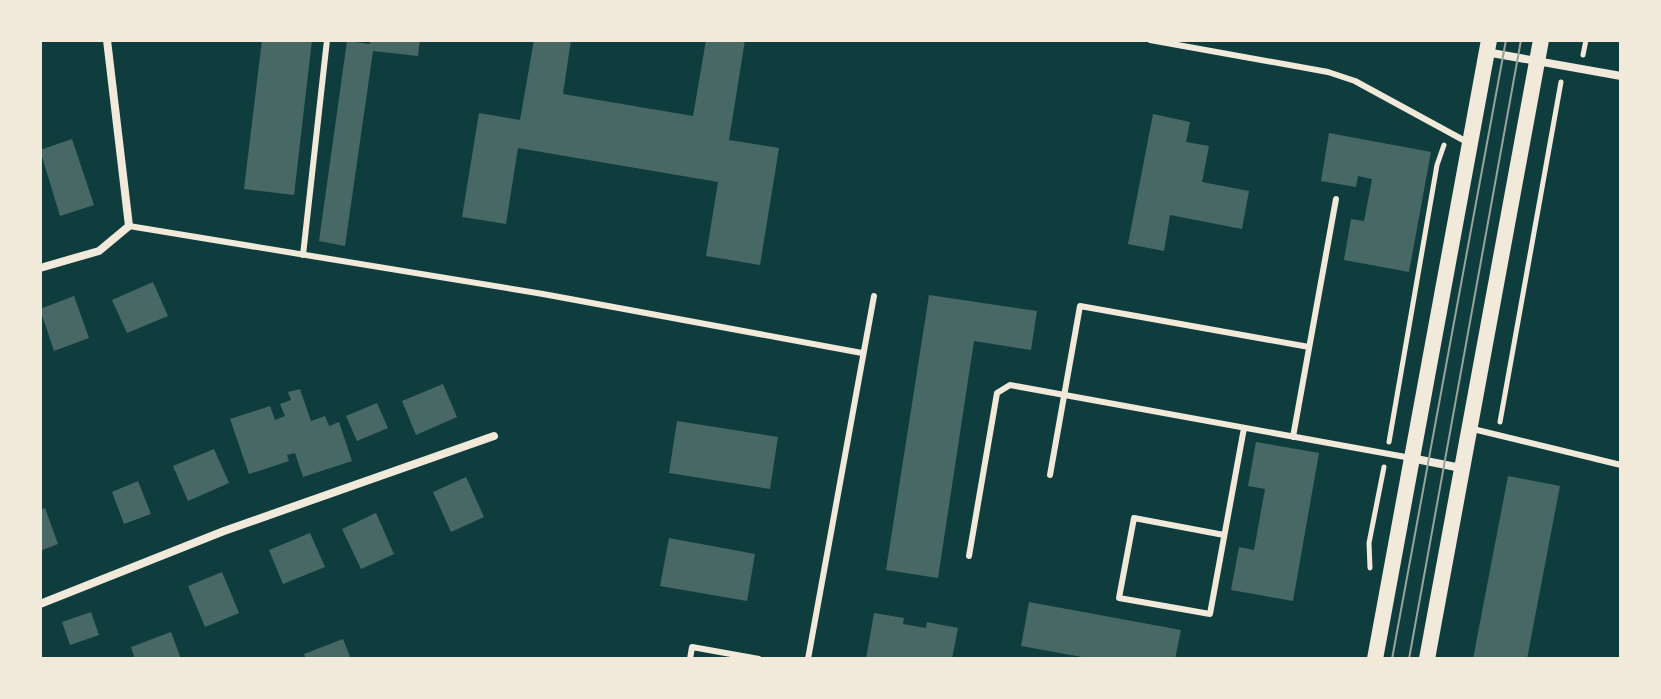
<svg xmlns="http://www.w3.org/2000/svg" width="1661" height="699" viewBox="0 0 1661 699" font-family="'Work Sans',sans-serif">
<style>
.building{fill:#486865}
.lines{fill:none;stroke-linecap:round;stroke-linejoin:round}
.path{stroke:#f1e9da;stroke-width:5}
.service{stroke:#f1e9da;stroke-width:6}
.minor{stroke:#f1e9da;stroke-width:8}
.secondary{stroke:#f1e9da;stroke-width:16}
.tram{stroke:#97a49c;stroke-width:2}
</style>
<rect width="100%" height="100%" fill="#0f3d3e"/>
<!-- building -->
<path class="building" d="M262,40H312L294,195L244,189Z
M370,40H420L418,56L373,51L345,246L319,241L347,41L370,44Z
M534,40H571L563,94L693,116L706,40H745L729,140L779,148L760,265L706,256L718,182L518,148L506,224L462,217L479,113L520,120Z
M1153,114L1190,122L1186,142L1209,146L1202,182L1249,191L1242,229L1170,215L1164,251L1128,244Z
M1329,133L1431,152L1409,272L1344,260L1351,219L1364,221L1372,179L1358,176L1356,187L1321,181Z
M72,139L94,205L60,216L40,150Z
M153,282L168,316L127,333L112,300Z
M929,295L1037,311L1031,350L974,341L938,578L886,570Z
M74,296L89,338L54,351L40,309Z
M443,384L457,417L416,435L402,401Z
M300,389L311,421L325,416L329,426L339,422L352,461L303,477L295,453L287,455L289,461L249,474L230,419L270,406L275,420L285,416L280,404L291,400L288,392Z
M377,403L388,428L357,441L346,416Z
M677,421L778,437L770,489L669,473Z
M1256,442L1319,453L1293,601L1231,590L1239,547L1254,550L1265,489L1248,486Z
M214,449L229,483L188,501L173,466Z
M1508,476L1560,486L1527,659H1473Z
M466,477L484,517L451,532L433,492Z
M138,481L151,514L124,524L112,492Z
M45,508L58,544L40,551V510Z
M376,513L394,554L361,569L342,529Z
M310,533L325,567L283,584L269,550Z
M669,538L755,554L747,601L660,586Z
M222,572L239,613L205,627L188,586Z
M1029,602L1181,630L1175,659H1093L1021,646Z
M91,612L99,635L70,645L62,622Z
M874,613L904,618L903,624L926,628L927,622L958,628L952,659H866Z
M171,632L181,659H135L131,647Z
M343,639L351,659H306L304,654Z"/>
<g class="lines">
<!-- path -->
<path class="path" d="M1583,55L1586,40
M1500,422L1561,82
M1389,442L1437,165L1444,145
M1370,568L1369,543L1384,467"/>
<!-- service -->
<path class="service" d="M1150,40L1328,72L1355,81L1467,142
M129,226L543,294L862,353
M303,255L327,40
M1473,429L1621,465
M1293,437L1336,199
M1050,475L1080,306L1309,347
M1224,535L1134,518L1119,598L1210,614L1244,428
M969,556L997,393L1010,385L1411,458
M690,659L692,647L759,659
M808,659L874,296"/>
<!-- minor -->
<path class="minor" d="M1486,52L1621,76
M40,268L99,251L129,226L107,40
M1411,458L1461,468
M40,604L224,531L494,436"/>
<!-- secondary -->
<path class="secondary" d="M1375,659L1489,40
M1427,659L1541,40"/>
<!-- tram -->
<path class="tram" d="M1392,659L1506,40
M1409,659L1521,40"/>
</g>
<!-- border -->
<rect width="1661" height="699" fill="none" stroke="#f1e9da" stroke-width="84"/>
</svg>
